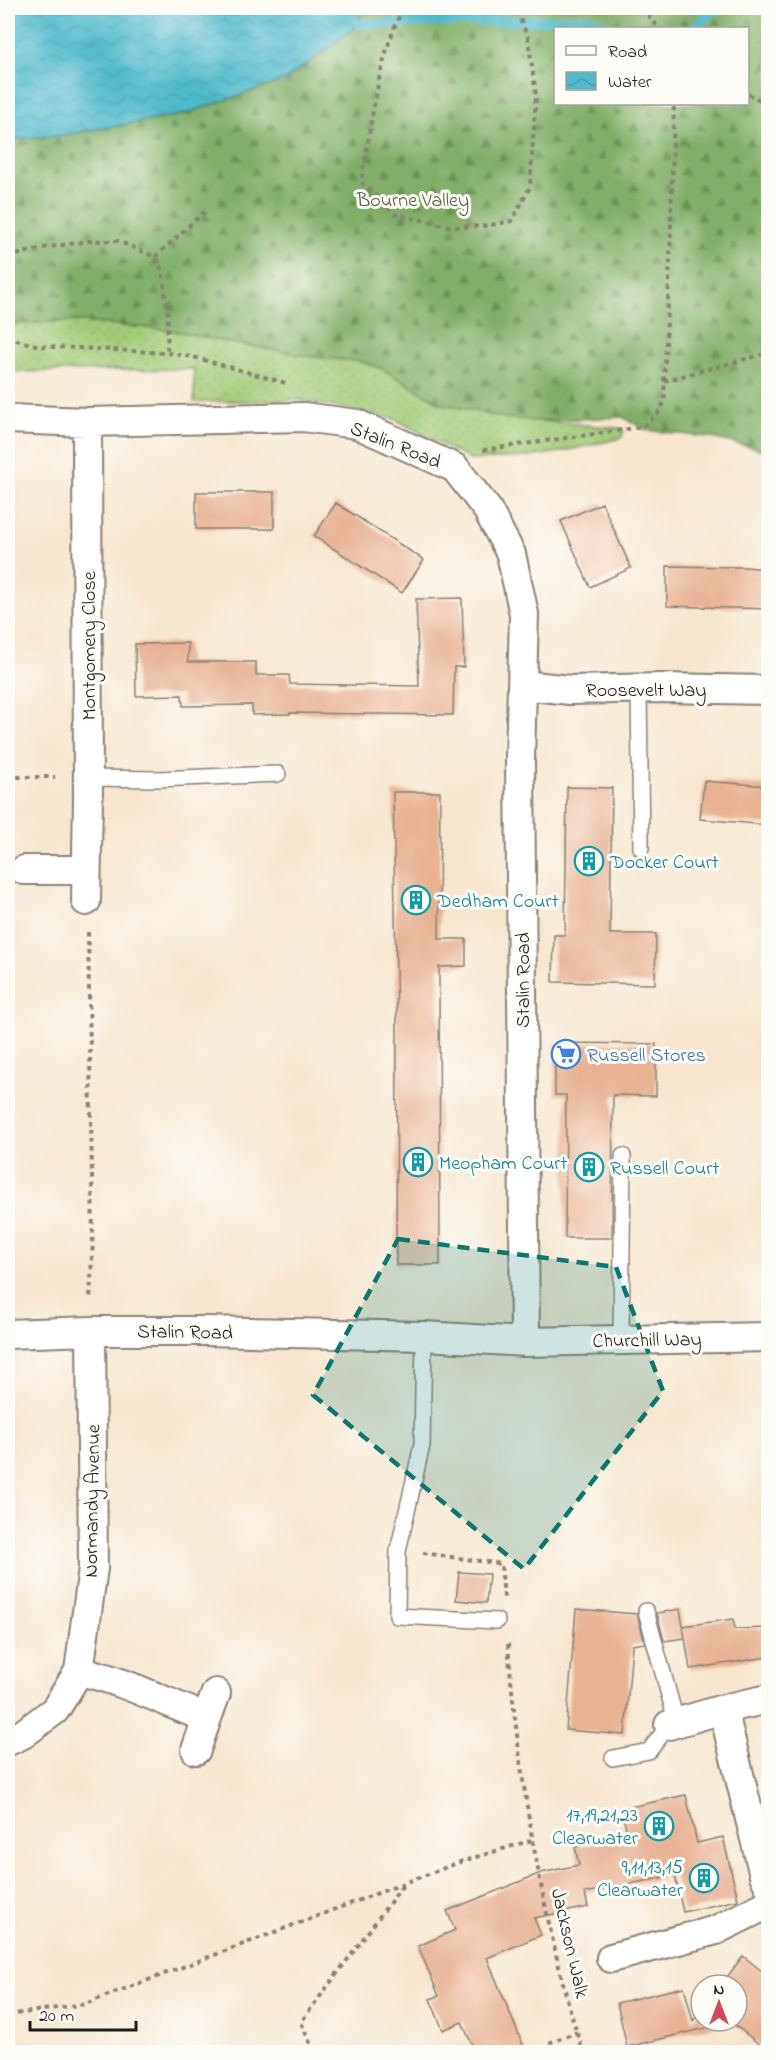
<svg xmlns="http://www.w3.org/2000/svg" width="776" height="2060" viewBox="0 0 776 2060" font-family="'Indie Flower',sans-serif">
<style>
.grass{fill:url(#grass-dots);stroke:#607449;stroke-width:1.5}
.forest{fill:url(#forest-firs);stroke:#4f6642;stroke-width:1.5;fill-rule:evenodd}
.water{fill:url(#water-waves);stroke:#366c75;stroke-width:1.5}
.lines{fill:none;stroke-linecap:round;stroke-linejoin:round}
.stream{stroke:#51bbce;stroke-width:10}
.building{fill:#e8b192}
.service-casing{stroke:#898176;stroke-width:18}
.minor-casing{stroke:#898176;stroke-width:32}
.path{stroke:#898176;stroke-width:4;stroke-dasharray:4.5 4.5;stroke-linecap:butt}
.service{stroke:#fff;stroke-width:15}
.minor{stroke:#fff;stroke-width:28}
.marked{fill:#0f766e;fill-opacity:0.2;stroke:#0f766e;stroke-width:4.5;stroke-dasharray:12 8;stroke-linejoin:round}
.labels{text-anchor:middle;stroke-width:6;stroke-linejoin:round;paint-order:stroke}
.park-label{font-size:20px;fill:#4b593c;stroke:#fdfcf7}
.street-label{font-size:20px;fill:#1c1c1c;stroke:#fdfcf7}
.culture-label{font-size:20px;fill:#0d838f;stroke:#fdfcf7;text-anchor:start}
.shop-label{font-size:20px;fill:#366cbe;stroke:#fdfcf7;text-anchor:start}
</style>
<defs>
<pattern id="grass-dots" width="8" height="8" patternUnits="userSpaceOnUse" patternTransform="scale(1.5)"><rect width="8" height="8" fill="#a3cb76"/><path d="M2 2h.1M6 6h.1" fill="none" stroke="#8cae66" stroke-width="1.8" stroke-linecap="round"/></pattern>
<pattern id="forest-firs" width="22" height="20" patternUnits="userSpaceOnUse" patternTransform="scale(1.5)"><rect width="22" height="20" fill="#82af67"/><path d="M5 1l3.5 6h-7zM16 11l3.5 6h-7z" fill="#6a8e54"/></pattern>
<pattern id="water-waves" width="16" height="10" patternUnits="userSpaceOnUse" patternTransform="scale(1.5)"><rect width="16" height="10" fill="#51bbce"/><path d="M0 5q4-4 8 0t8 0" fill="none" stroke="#46a0b0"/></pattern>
</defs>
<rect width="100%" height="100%" fill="#fdfcf7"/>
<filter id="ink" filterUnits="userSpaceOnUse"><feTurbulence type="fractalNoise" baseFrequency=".0167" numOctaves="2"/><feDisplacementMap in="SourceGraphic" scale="12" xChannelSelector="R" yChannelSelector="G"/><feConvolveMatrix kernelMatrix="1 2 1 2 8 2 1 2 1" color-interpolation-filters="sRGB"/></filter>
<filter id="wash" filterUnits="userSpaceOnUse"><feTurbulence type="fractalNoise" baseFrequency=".008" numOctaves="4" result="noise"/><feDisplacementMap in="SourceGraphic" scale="24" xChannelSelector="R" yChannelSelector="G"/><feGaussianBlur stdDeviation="1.35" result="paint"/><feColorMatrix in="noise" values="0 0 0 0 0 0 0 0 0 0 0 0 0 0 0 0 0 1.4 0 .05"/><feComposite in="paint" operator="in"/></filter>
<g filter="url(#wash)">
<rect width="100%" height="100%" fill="#f6e6d0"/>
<!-- grass -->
<path class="grass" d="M72,321L171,330L232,343L313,357L359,361L383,369L440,403L499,417L619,428L624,431L621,438L565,451L529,457L470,460L395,419L300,400L194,402V369L8,372V324Z"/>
<!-- forest -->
<path class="forest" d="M360,8H768V451L708,437L646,430L623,417L536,421L499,417L440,403L383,369L359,361L313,357L232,343L171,330L72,321L8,324V139L58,136L181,115L285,80L360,24ZM556,28H748V104H556Z"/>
<!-- water -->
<path class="water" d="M8,8H360V24L285,80L181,115L58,136L8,139Z"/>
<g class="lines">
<!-- stream -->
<path class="stream" d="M360,24L589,19L613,28
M694,28L716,8"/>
</g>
<g id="blocks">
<!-- building -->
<path class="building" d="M196,492H274V529H196Z
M336,503L424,560L402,593L314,536Z
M602,503L631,568L590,587L561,521Z
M667,566L745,567L768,569V609L667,606Z
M462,598L464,667H454L453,715L290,713V714L252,715V705L183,706L182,695L136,696L135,644L188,643V662H256V675H289L290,684L419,686L416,599Z
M704,781L768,786V825L700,819Z
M567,787L612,788L610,934H656L655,984L553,982L554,935H565Z
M393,792H440L439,939H466V966L439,967L440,1265H396L397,1027Z
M555,1043L656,1044V1096L613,1095L612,1238H565L566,1095H555Z
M459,1572L489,1574L486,1603L456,1600Z
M576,1609L637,1614L645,1643L632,1645L625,1735L566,1730Z
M680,1609L685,1638L664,1641L657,1613Z
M733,1619L735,1629L768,1628V1657L690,1669L683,1626Z
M686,1795L697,1843L723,1837L738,1900L683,1912L675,1875L585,1893L588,1907L534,1918L541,1935L487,1958L526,2052H475L462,2022L443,2030L430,1999L439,1996L418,1946L455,1930L447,1911L541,1873L579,1865L575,1847L628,1836L621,1809Z
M743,1956L768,1976V2051L731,2022L627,2047L617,2003L684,1987L693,2021L701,2010V2021H737V1985H721Z"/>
</g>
</g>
<g filter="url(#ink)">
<use href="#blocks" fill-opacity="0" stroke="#898176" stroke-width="1.5"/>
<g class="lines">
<!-- service casing -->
<g class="service-casing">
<path id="service" d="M639,688L641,848
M88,778L157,779L278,774
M424,1336L422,1445L398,1551L397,1616L497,1621
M621,1340L623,1156
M646,1611L677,1724
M613,1758L649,1751L669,1725"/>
</g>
<!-- minor casing -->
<g class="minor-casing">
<path id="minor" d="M8,419L87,422L303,417L357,424L455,468L487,509L511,554L524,614L520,759L525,1342
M523,685L570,690L662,688L768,690
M24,870H86
M86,901L88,800L87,422
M8,1334L91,1331H205L424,1336L525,1342L768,1337
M79,1671C123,1680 164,1702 207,1718L216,1693
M723,1709L752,1827L764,1875L768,1884
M669,1725L723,1709L768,1699
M8,1741L23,1734L55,1710L79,1671L93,1568L91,1331
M196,1750L207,1718
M611,1958L716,1930L768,1904"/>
</g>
<!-- path -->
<path class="path" d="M403,8C377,61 372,123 361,182L395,214L453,227L485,226L512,221L530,187L536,95L528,37L515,8
M642,8L659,28
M748,94L768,104
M8,257L43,248L90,241H118L155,257L162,270L168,315L167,353
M155,257L204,212
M8,336L9,338L39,346L167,353L193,357L286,383
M664,381L768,353
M483,450L642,427L657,415L665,401L664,381L670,261L674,104
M8,777H55
M88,932L93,1237L90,1300
M423,1553L501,1564L504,1598
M508,1644C517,1761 536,1877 565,1991C570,2012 577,2032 583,2052
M8,2015L85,2004L460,1862L532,1840
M314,2052L301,2022L403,1885
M546,2052L551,2042L577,2032"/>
<!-- service -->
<use href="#service" class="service"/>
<!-- minor -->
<use href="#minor" class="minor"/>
</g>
</g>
<!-- marked area -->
<path class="marked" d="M398,1239L616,1267L663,1391L524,1569L313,1395Z"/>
<!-- icons -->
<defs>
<g id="building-ring" transform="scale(1.5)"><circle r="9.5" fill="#fdfcf7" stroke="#0f9aa8" stroke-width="1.5"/><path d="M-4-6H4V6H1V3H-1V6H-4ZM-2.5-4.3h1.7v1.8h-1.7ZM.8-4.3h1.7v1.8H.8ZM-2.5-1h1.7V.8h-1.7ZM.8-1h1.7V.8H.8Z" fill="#0f9aa8"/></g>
<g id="supermarket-ring" transform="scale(1.5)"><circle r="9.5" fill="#fdfcf7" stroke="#3f7fe0" stroke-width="1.5"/><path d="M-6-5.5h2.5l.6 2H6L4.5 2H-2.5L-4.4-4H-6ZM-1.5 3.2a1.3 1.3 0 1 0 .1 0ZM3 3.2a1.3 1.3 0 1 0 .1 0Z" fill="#3f7fe0"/></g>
</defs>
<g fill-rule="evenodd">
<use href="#building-ring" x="589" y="861"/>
<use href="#building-ring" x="416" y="900"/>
<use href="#supermarket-ring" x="566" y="1054"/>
<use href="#building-ring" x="418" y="1162"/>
<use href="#building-ring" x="589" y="1167"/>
<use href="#building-ring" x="659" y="1826"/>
<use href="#building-ring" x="704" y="1878"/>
</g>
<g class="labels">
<!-- park labels -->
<g class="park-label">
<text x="413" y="206">Bourne Valley</text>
</g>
<!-- street labels -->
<g class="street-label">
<text transform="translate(396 444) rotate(22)" y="7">Stalin Road</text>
<text transform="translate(88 646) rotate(-90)" y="7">Montgomery Close</text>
<text x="646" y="696">Roosevelt Way</text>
<text transform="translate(522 980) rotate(-90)" y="7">Stalin Road</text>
<text transform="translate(185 1331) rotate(1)" y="7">Stalin Road</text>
<text transform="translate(647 1339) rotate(-1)" y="7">Churchill Way</text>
<text transform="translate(91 1501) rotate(-89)" y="7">Normandy Avenue</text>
<text transform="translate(571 1943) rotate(77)" y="7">Jackson Walk</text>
</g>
<!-- culture labels -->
<g class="culture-label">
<text x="610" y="868">Docker Court</text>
<text x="437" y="907">Dedham Court</text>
<text x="439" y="1169">Meopham Court</text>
<text x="610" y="1174">Russell Court</text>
<text x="638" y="1821" text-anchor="end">17,19,21,23<tspan x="638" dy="23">Clearwater</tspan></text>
<text x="683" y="1873" text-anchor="end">9,11,13,15<tspan x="683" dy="23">Clearwater</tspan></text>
</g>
<!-- shop labels -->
<g class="shop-label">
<text x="587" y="1061">Russell Stores</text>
</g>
</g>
<!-- margin -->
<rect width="776" height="2060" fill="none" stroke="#fdfcf7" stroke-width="30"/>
<!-- legend -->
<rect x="554" y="27" width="195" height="78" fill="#fdfcf7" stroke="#a3a29f" stroke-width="1.5"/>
<rect x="566" y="46" width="30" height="9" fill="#ffffff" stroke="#a3a29f" stroke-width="1.5"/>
<text x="608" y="57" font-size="18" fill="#1c1c1c">Road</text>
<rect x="566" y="72" width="30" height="18" fill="url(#water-waves)" stroke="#a3a29f" stroke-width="1.5"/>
<text x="608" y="87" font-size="18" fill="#1c1c1c">Water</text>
<!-- north arrow -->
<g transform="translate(719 2003)"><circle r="28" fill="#fdfcf7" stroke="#a3a29f" stroke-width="1.5"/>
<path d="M0-4.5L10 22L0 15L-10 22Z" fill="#d1495b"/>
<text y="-9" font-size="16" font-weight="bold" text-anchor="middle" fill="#1c1c1c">N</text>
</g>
<!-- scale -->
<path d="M30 2021v9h106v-9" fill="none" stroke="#1c1c1c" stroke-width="3"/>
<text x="39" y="2021" font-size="18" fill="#1c1c1c" stroke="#fdfcf7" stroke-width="4.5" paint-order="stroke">20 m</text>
</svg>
